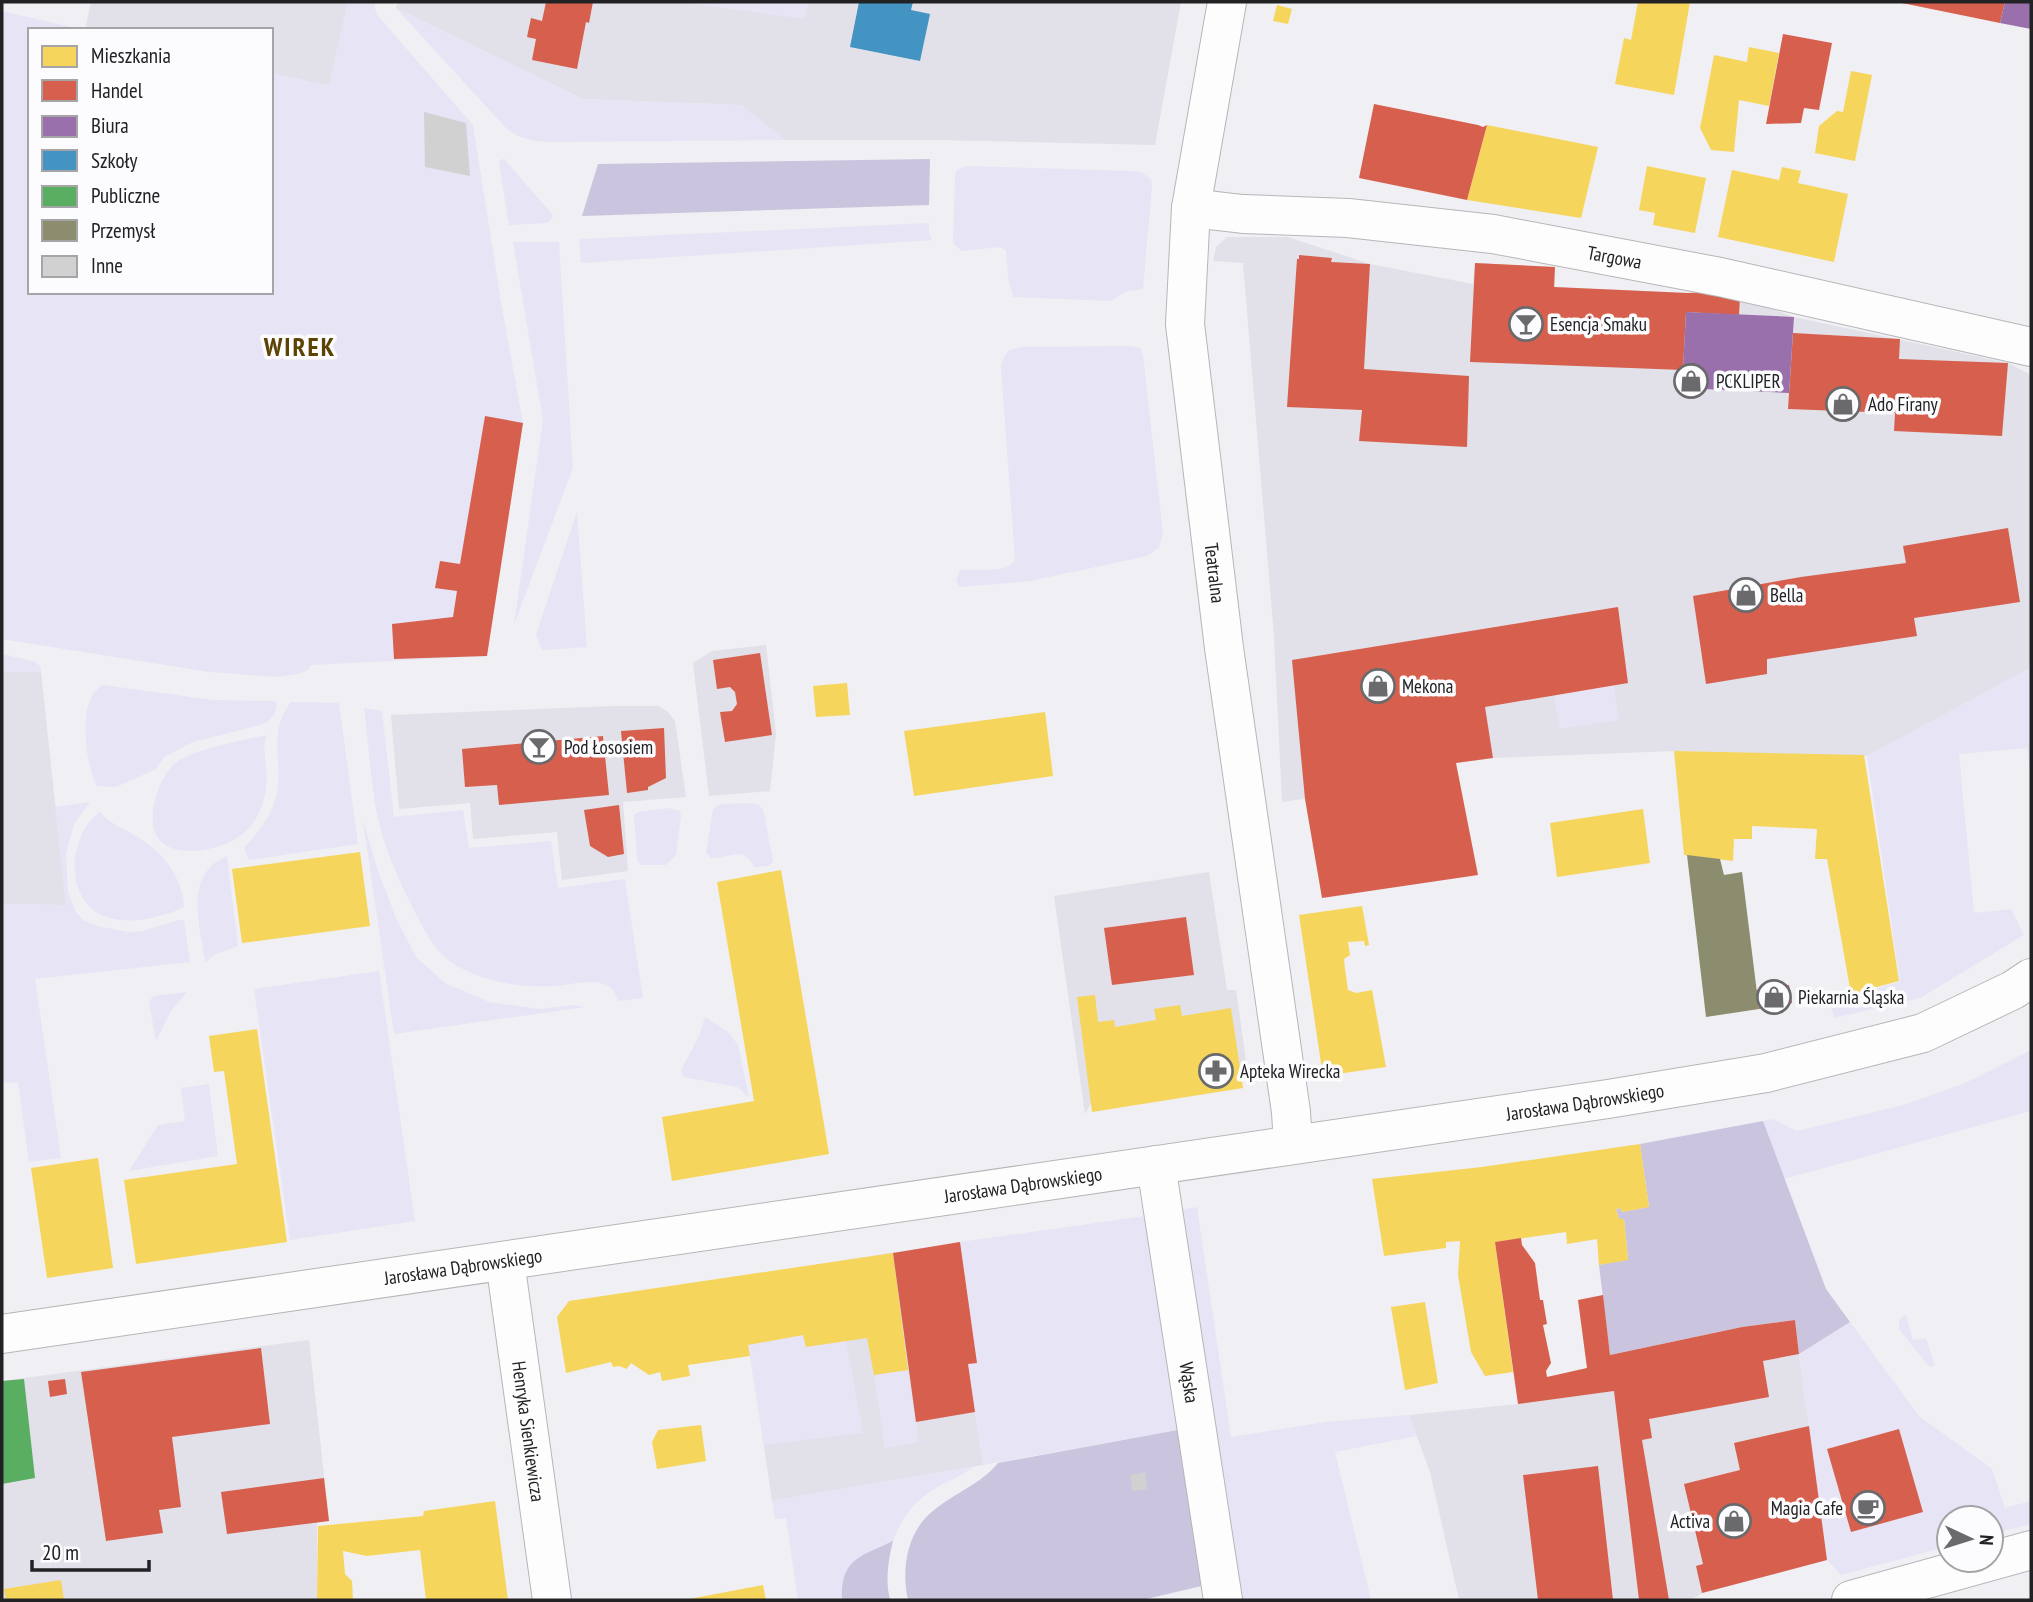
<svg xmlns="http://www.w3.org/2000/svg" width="2033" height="1602" viewBox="0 0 2033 1602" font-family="'PT Sans Narrow',sans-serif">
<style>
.built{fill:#e2e0e9}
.green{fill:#e7e4f5}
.forest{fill:#cac4de}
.homes{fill:#f6d55c}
.shops{fill:#d6604d}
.offices{fill:#9970ab}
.schools{fill:#4393c3}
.public{fill:#5aae61}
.industry{fill:#8c8c6e}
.building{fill:#d2d1d2}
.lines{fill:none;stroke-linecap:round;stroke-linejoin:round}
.minor-casing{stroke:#b6b6b8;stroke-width:40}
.minor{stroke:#fdfdfd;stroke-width:38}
.labels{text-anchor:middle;stroke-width:7;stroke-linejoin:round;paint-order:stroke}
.street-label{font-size:19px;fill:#222224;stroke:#fcfcff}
.poi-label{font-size:19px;fill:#222224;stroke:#fcfcff;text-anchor:start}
.district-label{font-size:26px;font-weight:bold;letter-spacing:2px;fill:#5c4304;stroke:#fcfcff}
</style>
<rect width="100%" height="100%" fill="#f0eff3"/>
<!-- built -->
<path class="built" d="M91,2H348L329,86L271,73V30H85Z
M398,2H1181L1155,145L940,140H785L741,105L583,99L396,8Z
M1227,237H1288L1370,264L1473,284L1475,263L1555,267V287L1688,293L1715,292L1740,297L1794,317L2008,363L2031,375V668L1867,756L1675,751L1493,758L1456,763L1457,776L1282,802L1274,637L1243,263L1213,261L1216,247Z
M766,645L776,734L770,791L709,796L693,663L712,651Z
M2,672H41L66,905L2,904Z
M614,706H658L668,712L675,721L686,797L623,802L628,871L562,880L557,832L473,839L470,803L399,809L391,715Z
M1209,872L1227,990H1236L1248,1075L1094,1098L1085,1114L1054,896Z
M960,1242L977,1363L968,1365L983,1465L772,1501L739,1277Z
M309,1340L329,1521L317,1523V1600H2V1381Z
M1799,1354L1827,1560L1703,1593L1690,1600H1459L1430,1472L1409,1415L1518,1404L1614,1391Z"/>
<!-- green -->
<path class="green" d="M348,2H375V9L378,16L473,125L501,302L523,423L487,656L311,665L308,670L298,674L277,677L209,672L2,639V11L84,30H30V292H271V73L329,86Z
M679,2H808L805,19Z
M396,8L583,99L741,105L785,140L550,142C531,141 519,139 505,127Z
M504,159L552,214L553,217L548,223L509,225L499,163L500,160Z
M966,166L1129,171L1141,172L1151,179L1152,187L1143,289L1127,291L1111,301L1013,297L1008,277L1006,250L1000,247L962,251L953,243L955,177L956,171Z
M929,223V232L932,240L581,263L579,239Z
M513,242H559L573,468L514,625L543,420Z
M1130,346L1140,348L1143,355L1163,533L1159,548L1147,556L1030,581L960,587L956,581L960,570C975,568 1006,575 1015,560L1001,368C1002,360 1004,356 1009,350L1022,347Z
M577,512L587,647L542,650L536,635Z
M2,654L36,662L41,667V672H2Z
M2031,667V778L2027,748L1959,754L1974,913L2011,909L2024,935L1920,998L1834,1018L1829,998L1852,995L1900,982L1867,756Z
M104,685L212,700L276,701C278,711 273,719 264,724L193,742L164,757L156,769L116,787L97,786C85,765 76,695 104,685Z
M1614,685L1619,720L1560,729L1554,695Z
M291,702L339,703L358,844L249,860L244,848C259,831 273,815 277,792C283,759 267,734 291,702Z
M364,708L382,711L394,817L463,810L469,848L551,841L558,888L625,879L643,998L618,1001C616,995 613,988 607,985C591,978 571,985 554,986C520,988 487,982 457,966C437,955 425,932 415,912C397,878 381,841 375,803C370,771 368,739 364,708Z
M267,735C262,746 265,755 266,766C269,787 263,811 250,827C233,848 176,863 158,838C144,818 160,772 179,760C198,749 244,740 267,735Z
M90,802L74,824L66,854L68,892L76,912L83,920L97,926L129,932L142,931L179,920H184L190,962L35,979L61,1158L29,1162L18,1082L2,1083V904L66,905L55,807Z
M754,803L760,806L764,812L773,862L768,866L754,867C745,845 730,858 711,858L706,853L713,809L720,804Z
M668,808L680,811L681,816L676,855L666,865H641L637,859L634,815L638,812Z
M100,812C110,824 123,828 136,836C162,851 182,876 184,906C177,912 168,913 159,916C141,922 113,923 96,912C63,889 71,833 100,812Z
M363,820L378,871L396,918L416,957L445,983L489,1002L540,1009L573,1005L585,1007L394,1034Z
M227,856L238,946L216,954L205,962C200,926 183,874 227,856Z
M379,971L415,1221L290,1240L254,989Z
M187,992L171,1011L156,1041L149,1002L153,996Z
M705,1017L728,1032L738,1045L749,1098L738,1087L683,1077L681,1070L700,1034Z
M2031,1050V1111L1784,1179L1763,1121L1773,1119L1797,1131L1903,1105L1963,1084Z
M209,1084L218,1156L129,1171L158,1125L185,1121L181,1088Z
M1197,1207L1231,1437L1326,1422L1409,1415L1417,1436L1335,1452L1371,1600H1239L1180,1210Z
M1152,1215L1183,1429L983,1465L968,1364L977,1362L960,1242Z
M1906,1314L1913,1340L1926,1338L1935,1366L1931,1367L1927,1364L1899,1329V1320Z
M1850,1322L1919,1416L1992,1469L2005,1508L2031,1501V1524L1991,1534V1518H1949V1546L1841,1575L1827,1560L1799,1354Z
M803,1335L846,1341L863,1433L764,1445L748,1345Z
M908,1370L919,1442L885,1448L874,1375Z
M973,1467C960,1478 945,1481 931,1491C896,1514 880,1560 890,1600H798L786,1518L775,1519L772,1501Z"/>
<!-- forest -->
<path class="forest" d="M930,159L929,205L582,216L598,164Z
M1763,1121L1826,1289L1850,1322L1799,1354L1795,1320L1742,1327L1610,1355L1599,1265L1628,1259L1624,1219H1619L1616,1209L1620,1208L1622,1212L1649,1207L1640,1144Z
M1183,1429L1206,1585L1142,1600H908C901,1570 907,1531 933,1511C954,1493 980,1485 998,1463Z
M893,1541C888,1561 885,1580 890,1600H842C840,1558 862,1556 893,1541Z"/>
<!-- homes -->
<path class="homes" d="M1638,2H1690L1674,95L1615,84L1624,38L1631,40Z
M1277,5L1292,9L1288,24L1273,21Z
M1749,47L1779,53L1769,106L1739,100L1734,152L1711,150L1700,128L1714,55L1747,62Z
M1851,71L1872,75L1855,161L1815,153L1819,126L1837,111L1843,112Z
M1487,125L1598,147L1581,218L1467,200Z
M1647,166L1706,178L1695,233L1653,225L1655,213L1639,210Z
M1782,167L1801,171L1798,183L1848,194L1834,262L1718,237L1732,170L1779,180Z
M847,683L850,715L816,717L813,686Z
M1045,712L1053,776L914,796L904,731Z
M1674,751L1864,755L1899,981L1851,994L1827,859H1815L1817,829L1752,826V839H1734L1733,861L1684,855Z
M1643,809L1650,863L1557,877L1550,823Z
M360,852L370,926L242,943L232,869Z
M781,870L829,1154L672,1181L662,1117L754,1101L717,882Z
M1362,906L1369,945L1365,946L1364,941L1348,942L1350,955L1344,959L1345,969L1348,990L1356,993L1372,990L1386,1067L1330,1075L1322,1070L1299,915Z
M1095,995L1098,1022L1114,1020L1115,1027L1156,1020L1154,1009L1180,1005L1182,1016L1231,1008L1243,1088L1092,1112L1077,997Z
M257,1029L287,1242L136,1264L124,1180L237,1164L224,1071L214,1072L209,1036Z
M1640,1144L1649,1207L1622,1212L1620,1208L1616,1209L1619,1219H1624L1628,1260L1599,1265L1597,1239L1567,1244L1566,1232L1495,1242L1513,1372L1485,1376L1471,1352L1458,1275L1460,1241L1446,1242V1248L1384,1256L1372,1179L1482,1167Z
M98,1158L113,1268L47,1278L31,1168Z
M893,1253L908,1370L874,1375L867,1338L806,1347L803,1335L748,1345L750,1356L688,1365L690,1376L662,1381L660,1372L649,1375L631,1363L627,1369L619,1366L613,1367L611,1362L566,1373L557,1317L569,1301Z
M1425,1302L1438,1383L1405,1390L1391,1307Z
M701,1425L706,1461L657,1469L652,1442L658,1430Z
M495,1501L508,1600H426L420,1550L367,1556L343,1551L345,1574L352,1581L353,1600H317L318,1526L423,1516L424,1511Z
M61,1580L64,1600H6L4,1589Z
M763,1585L766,1600H689V1599Z"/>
<!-- shops -->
<path class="shops" d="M546,2H593L589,23L586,22L577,69L532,60L536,39L527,37L531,18L542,21Z
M1897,2H2005L2000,23Z
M1783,34L1832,43L1819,110L1804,108L1801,123L1766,124Z
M1374,104L1478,125L1483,127L1487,125L1467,200L1359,178Z
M1299,255L1332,258L1331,262L1370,264L1364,369L1469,376L1467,447L1359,441L1362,410L1287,407L1297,259H1299Z
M1475,263L1555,267L1554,287L1688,293L1715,292L1740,297L1739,315L1686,312L1683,370L1470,362Z
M1793,333L1900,339L1899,359L2008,363L2002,436L1894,431L1895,413L1788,409Z
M485,416L523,423L487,656L394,659L392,624L453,617L457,591L435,588L440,561L460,564Z
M2008,528L2020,602L1914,618L1917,636L1767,659V674L1706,684L1693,596L1801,577L1906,563L1903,546Z
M1618,607L1628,683L1485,707L1493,758L1456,763L1478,875L1322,898L1305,799L1292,660Z
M760,653L772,735L725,742L720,712L732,711L737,704L735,692L730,687L717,689L713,660Z
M664,728L666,778L648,787V790L627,793L621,731Z
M603,736L609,795L499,805L497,785L465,787L462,749Z
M619,805L624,854L608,857L590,846L584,810Z
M1186,917L1194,975L1112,985L1104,928Z
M1789,985L1792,1003L1759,1009L1756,990Z
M1521,1238L1522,1245L1535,1263L1540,1300H1543L1547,1324L1543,1325L1551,1363L1546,1371L1547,1377L1587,1368L1578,1300L1603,1295L1610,1355L1742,1327L1795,1320L1799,1354L1763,1361L1769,1397L1649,1419L1652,1438L1642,1440L1669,1600H1639L1614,1391L1518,1404L1495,1242Z
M960,1242L977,1363L968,1364L975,1412L916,1422L893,1253Z
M261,1348L270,1424L172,1437L181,1507L159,1510L163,1533L106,1541L81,1372Z
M65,1379L67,1394L50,1397L48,1381Z
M1809,1426L1827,1560L1702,1593L1696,1566L1703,1564L1684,1484L1740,1470L1734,1443Z
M1899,1429L1923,1512L1851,1532L1827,1449Z
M1598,1466L1613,1600H1538L1523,1475Z
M324,1478L329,1521L227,1534L221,1492Z"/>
<!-- offices -->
<path class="offices" d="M2005,2H2031V29L2000,23Z
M1686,312L1794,317L1789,393L1682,388Z"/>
<!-- schools -->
<path class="schools" d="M859,2H913L911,10L930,14L920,61L850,47Z"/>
<!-- public -->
<path class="public" d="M24,1379L35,1478L2,1484V1381Z"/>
<!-- industry -->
<path class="industry" d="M1687,855L1720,859L1724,875L1742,872L1759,1009L1706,1017Z"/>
<!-- building -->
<path class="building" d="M424,112L466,123L470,176L425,167Z
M1145,1472L1147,1489L1132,1491L1130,1475Z"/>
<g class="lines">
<!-- minor casing -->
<g class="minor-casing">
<g id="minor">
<path id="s1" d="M1227,2L1191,208L1185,324L1224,648L1291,1112L1293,1144"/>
<path id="s2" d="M1191,208L1243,214L1348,218L1493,234L1720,277L2031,347"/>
<path id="s3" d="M1156,1165L1223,1600"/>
<path id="s4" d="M505,1261L552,1600"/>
<path id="s5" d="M2,1334L1608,1099L1766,1073L1923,1033L2013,990L2031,978"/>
<path d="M1851,1600L2031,1550"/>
</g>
</g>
<!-- minor -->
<use href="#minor" class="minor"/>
</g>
<!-- icons -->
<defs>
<g id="bar-ring" transform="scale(1.75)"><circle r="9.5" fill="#fcfcff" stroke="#6a6a6c" stroke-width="1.5"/><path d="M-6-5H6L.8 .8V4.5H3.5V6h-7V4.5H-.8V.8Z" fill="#6a6a6c"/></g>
<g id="shop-ring" transform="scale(1.75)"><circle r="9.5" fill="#fcfcff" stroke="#6a6a6c" stroke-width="1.5"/><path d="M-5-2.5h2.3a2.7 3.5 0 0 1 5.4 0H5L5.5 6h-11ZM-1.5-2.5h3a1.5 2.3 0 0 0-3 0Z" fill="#6a6a6c"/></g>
<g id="pharmacy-ring" transform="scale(1.75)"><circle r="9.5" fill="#fcfcff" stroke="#6a6a6c" stroke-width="1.5"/><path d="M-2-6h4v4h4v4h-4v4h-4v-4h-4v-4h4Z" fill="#6a6a6c"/></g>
<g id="cafe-ring" transform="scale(1.75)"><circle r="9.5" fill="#fcfcff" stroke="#6a6a6c" stroke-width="1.5"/><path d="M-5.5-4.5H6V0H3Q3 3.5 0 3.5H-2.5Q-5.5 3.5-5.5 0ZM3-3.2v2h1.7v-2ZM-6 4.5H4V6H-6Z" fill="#6a6a6c"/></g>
</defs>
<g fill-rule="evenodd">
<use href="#bar-ring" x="1526" y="324"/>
<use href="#shop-ring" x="1691" y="381"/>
<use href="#shop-ring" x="1843" y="404"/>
<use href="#shop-ring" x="1746" y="595"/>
<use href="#shop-ring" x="1378" y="686"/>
<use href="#bar-ring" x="539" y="747"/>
<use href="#shop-ring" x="1774" y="997"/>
<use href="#pharmacy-ring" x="1216" y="1071"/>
<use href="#cafe-ring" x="1868" y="1508"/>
<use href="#shop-ring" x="1734" y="1521"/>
</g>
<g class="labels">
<!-- street labels -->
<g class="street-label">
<text dy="7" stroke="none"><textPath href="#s2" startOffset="427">Targowa</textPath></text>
<text dy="7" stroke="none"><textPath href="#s1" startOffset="576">Teatralna</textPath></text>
<text dy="7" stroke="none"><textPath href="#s5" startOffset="1600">Jarosława Dąbrowskiego</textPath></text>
<text dy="7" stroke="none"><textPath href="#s5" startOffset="1032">Jarosława Dąbrowskiego</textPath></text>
<text dy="7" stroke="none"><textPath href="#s5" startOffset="466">Jarosława Dąbrowskiego</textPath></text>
<text dy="7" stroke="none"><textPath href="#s3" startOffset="220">Wąska</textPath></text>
<text dy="7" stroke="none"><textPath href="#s4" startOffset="172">Henryka Sienkiewicza</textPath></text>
</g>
<!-- poi labels -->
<g class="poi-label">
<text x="1550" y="331">Esencja Smaku</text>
<text x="1716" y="388">PCKLIPER</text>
<text x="1868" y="411">Ado Firany</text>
<text x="1770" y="602">Bella</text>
<text x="1402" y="693">Mekona</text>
<text x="564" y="754">Pod Łososiem</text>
<text x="1798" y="1004">Piekarnia Śląska</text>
<text x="1240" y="1078">Apteka Wirecka</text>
<text x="1843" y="1515" text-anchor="end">Magia Cafe</text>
<text x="1710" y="1528" text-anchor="end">Activa</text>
</g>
<!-- district labels -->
<g class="district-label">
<text x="300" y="356">WIREK</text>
</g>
</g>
<!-- border -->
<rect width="2033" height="1602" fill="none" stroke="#222224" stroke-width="7"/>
<!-- legend -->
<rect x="28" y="28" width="245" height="266" fill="#fcfcff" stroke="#a5a5a7" stroke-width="2"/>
<rect x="42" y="46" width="35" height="21" fill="#f6d55c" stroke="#a5a5a7" stroke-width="2"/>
<text x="91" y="63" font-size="21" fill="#222224">Mieszkania</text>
<rect x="42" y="80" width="35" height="21" fill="#d6604d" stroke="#a5a5a7" stroke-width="2"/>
<text x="91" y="98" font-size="21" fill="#222224">Handel</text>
<rect x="42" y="116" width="35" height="21" fill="#9970ab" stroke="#a5a5a7" stroke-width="2"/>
<text x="91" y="133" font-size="21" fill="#222224">Biura</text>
<rect x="42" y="150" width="35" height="21" fill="#4393c3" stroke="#a5a5a7" stroke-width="2"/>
<text x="91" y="168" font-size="21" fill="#222224">Szkoły</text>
<rect x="42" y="186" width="35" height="21" fill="#5aae61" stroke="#a5a5a7" stroke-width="2"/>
<text x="91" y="203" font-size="21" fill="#222224">Publiczne</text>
<rect x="42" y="220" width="35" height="21" fill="#8c8c6e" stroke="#a5a5a7" stroke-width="2"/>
<text x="91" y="238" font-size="21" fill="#222224">Przemysł</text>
<rect x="42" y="256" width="35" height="21" fill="#d2d1d2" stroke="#a5a5a7" stroke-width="2"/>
<text x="91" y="273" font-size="21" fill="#222224">Inne</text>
<!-- north arrow -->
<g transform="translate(1970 1539) rotate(94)"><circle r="33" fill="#fcfcff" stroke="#a5a5a7" stroke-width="2"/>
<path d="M0-5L12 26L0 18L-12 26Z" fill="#6a6a6c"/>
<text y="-10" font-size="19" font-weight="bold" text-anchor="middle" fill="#222224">N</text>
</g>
<!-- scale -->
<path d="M32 1560v10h117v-10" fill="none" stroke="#222224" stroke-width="3.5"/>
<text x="42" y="1560" font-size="21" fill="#222224" stroke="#fcfcff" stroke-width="5" paint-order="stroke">20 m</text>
</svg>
